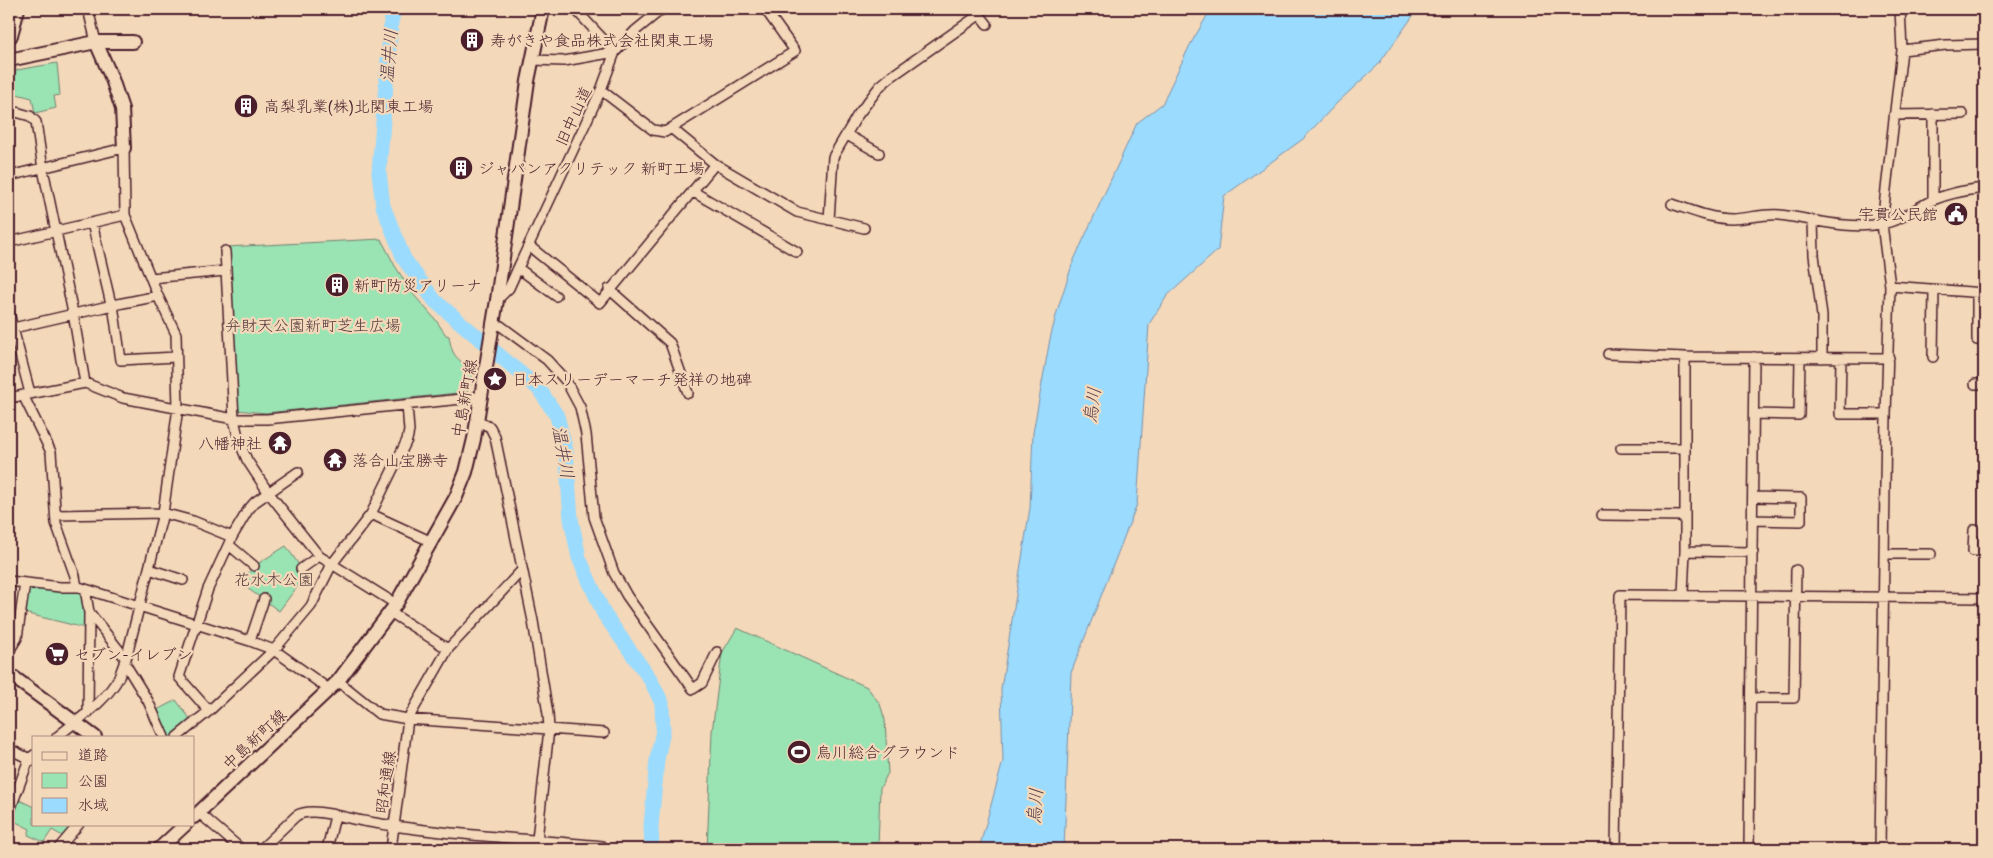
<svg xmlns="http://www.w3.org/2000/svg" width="1993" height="858" viewBox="0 0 1993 858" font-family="Delius,'Klee One',sans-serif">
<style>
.green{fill:#9ae3b3;stroke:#72816f}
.water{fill:#9bdbfd;stroke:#7b90a9}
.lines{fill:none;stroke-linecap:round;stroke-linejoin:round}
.river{stroke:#9bdbfd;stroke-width:15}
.street-casing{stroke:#4a1f2b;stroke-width:12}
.secondary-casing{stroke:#4a1f2b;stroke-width:16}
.highway-casing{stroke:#4a1f2b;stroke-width:20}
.street{stroke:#f3d8ba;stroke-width:9}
.secondary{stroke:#f3d8ba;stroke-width:12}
.highway{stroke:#f3d8ba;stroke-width:16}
.labels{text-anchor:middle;stroke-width:4.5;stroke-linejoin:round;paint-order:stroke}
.poi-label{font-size:16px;fill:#4a1f2b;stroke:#f3d8ba;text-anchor:start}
.street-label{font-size:16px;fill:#4a1f2b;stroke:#f3d8ba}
.park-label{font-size:16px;fill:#563c3f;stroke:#f3d8ba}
.water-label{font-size:18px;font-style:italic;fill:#563b4a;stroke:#f3d8ba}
</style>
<rect width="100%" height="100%" fill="#f3d8ba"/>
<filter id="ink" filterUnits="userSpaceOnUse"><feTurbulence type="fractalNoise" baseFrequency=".02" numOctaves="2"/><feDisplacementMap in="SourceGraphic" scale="10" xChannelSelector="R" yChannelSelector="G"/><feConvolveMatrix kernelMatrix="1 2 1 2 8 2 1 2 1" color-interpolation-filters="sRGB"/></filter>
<g filter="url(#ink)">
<!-- green -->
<path class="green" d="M57,63L60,95L54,96L56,108L35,113L32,98L9,92V77L17,70Z
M381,239L395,266L413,294L435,319L446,335L449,336C450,341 451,348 453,352C463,370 481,363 467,392L266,413L236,410L226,247Z
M286,546L306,575L279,611L240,583L254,566Z
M27,588L81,591L85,628L24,613Z
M737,628L867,687L880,704L885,720L888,773L880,788L878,849H707L712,732L722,653Z
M176,700L191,720L172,737H166L155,711Z
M17,799L34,807V824H64L72,828L64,837L52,830L44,842L28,835L30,829L10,819Z"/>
<!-- water -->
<path class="water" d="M1211,9H1418L1378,65L1338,102L1303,139L1224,196L1218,250L1167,296L1149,324L1137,504L1071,673L1064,849H979L1003,761L1001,689L1030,508L1033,433L1050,339L1058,308L1073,262L1137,123L1162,104L1190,45Z"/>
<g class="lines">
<!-- river -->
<path class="river" d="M394,9L391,22L379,172L383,206L404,259L435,301L539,389L557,416L566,451L571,519L579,558L604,614L650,679L662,703L663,730L657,760L651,826L652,849"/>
<!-- street casing -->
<g class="street-casing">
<path id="street" d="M88,9L96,42
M975,9L987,24
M1902,50L1946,45L1984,44
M532,60L564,61L615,52L575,9
M601,90L653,130L665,132L795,51L765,9
M9,110L30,116L36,122L43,169L73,313L85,383
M1933,114V200
M1894,115L1963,114
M671,128L715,164L797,212L864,228
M847,135L879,153
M9,176L124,148L125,215L158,296L176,334L178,408L163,513L126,659C123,665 121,672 119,677C105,703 78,719 57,737
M692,191L797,252
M1672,204C1691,210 1711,219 1731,219C1747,219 1764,213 1780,215C1813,219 1847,230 1881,224C1900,221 1916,208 1933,200C1949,193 1967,190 1984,188
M829,220L833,157L857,116L880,86L892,76L979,15
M1813,221L1814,255L1822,316V358
M92,223L110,300L113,305L121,360L176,357
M9,242L125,215
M529,246L600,303L715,164
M225,251L234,419L239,441L247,460L268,492L319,556L396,604
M518,268L556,296
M151,278L225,271
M1890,286L1984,293
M609,289L670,343L688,393
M1977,293V340L1984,341
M497,300L509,288L518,268L601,90L615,52L635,31L662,9
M9,313L30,393
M492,323L501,326L547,360L566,381L580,407L586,434L594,517L614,573L627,596L693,689L702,683L717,652
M9,329L113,305L158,296
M1608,354L1685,357
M1933,357L1934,290
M1841,358L1840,414H1886
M1975,384H1984
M23,395L51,452L56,523L75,576L77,587
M9,398L85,383L123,398L234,419H267L481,397
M1754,414L1799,415L1800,358
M477,421L490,427L495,437L533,621L548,714L549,729L536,849
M1621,448H1683
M371,514L432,542
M56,515L163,513L193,521L232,537
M1602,515L1684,516
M1753,520L1801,521V498L1753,497
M1984,531L1974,530L1973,551H1984
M229,545L254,566
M1685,551L1753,552
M1885,554H1931
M149,569L183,580
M301,569L319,556
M9,581L60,587H79L250,641L274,650L330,690
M85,589L89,612L126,659
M1683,594L1685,551V357L1889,358
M390,612L448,649
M250,641L264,599
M9,651L17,638L25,583
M124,662L148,701L164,737
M338,681L379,714L408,719L604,733
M1751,698H1794L1796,570
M209,711L179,677L208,589L232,537L248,510L255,502L298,472
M88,713L89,612
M177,737L209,711L274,650L311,606L332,564L371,514L407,440L409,431L407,405
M9,749L34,761
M198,812L241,849
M9,813L29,759L34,755
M9,848L10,849
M58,849L79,824
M261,849L296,816C311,806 345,818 363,821C441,835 522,838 602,846
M327,849L335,816
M391,849L408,719L448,649L522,570
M1616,849L1620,595L1984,598
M1749,849L1754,357
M1880,849L1886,414L1890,286L1882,224L1902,50L1900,9"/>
</g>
<!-- secondary casing -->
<g class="secondary-casing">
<path id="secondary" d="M96,42L112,79L122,109L124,148
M9,60L96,42H133
M9,674L95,737
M194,817L338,681L396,604L456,497L466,472L474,439L497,300L528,81L543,9
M159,849L186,824"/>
</g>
<!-- highway casing -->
<g class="highway-casing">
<path id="highway" d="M9,35L16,9"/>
</g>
<!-- street -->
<use href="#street" class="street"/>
<!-- secondary -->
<use href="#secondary" class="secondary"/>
<!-- highway -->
<use href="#highway" class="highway"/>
</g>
</g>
<!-- icons -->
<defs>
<g id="building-disc" transform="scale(1.25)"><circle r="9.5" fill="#4a1f2b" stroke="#f3d8ba"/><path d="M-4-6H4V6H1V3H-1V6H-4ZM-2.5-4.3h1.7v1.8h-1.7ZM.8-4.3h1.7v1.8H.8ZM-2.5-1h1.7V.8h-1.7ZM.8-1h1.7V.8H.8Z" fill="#fff"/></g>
<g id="civic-disc" transform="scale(1.25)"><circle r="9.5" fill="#4a1f2b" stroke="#f3d8ba"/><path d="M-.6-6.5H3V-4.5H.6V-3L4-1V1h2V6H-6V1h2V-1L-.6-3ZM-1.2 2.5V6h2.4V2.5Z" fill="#fff"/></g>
<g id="sight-disc" transform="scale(1.25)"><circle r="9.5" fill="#4a1f2b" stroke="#f3d8ba"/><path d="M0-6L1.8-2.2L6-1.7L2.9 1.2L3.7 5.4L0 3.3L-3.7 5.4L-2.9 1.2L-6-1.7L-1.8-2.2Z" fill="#fff"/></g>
<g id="temple-disc" transform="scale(1.25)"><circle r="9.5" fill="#4a1f2b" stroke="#f3d8ba"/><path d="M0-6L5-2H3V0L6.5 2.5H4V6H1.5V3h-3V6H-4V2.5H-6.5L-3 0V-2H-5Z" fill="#fff"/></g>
<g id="supermarket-disc" transform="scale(1.25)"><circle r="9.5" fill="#4a1f2b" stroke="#f3d8ba"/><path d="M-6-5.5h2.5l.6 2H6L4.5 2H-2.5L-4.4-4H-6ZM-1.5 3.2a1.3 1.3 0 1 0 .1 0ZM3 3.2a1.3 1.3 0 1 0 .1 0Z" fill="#fff"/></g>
<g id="stadium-disc" transform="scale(1.25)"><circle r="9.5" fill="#4a1f2b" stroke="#f3d8ba"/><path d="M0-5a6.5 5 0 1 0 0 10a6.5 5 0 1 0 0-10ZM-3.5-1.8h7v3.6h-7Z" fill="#fff"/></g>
</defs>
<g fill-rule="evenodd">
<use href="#building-disc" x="472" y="40"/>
<use href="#building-disc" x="246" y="106"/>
<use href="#building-disc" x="461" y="168"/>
<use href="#civic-disc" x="1956" y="214"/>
<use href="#building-disc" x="337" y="285"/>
<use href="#sight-disc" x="495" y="379"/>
<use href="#temple-disc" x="280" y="443"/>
<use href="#temple-disc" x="335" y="460"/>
<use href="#supermarket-disc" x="57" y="654"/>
<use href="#stadium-disc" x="799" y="752"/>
</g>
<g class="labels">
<!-- poi labels -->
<g class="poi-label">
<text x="490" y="46">寿がきや食品株式会社関東工場</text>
<text x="264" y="112">高梨乳業(株)北関東工場</text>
<text x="478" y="174">ジャパンアクリテック 新町工場</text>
<text x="1938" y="220" text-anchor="end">宇貫公民館</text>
<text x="354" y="291">新町防災アリーナ</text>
<text x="512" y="385">日本スリーデーマーチ発祥の地碑</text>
<text x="262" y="449" text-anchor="end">八幡神社</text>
<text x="352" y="466">落合山宝勝寺</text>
<text x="74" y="660">セブン-イレブン</text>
<text x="816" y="758">烏川総合グラウンド</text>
</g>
<!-- street labels -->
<g class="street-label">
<text transform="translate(573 116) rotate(-65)" y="6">旧中山道</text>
<text transform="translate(464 398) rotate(-80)" y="6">中島新町線</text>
<text transform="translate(254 739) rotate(-43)" y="6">中島新町線</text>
<text transform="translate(385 782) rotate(-82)" y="6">昭和通線</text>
</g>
<!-- park labels -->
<g class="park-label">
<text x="313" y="331">弁財天公園新町芝生広場</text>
<text x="274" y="585">花水木公園</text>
</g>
<!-- water labels -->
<g class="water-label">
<text transform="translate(389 56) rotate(-85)" y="6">温井川</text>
<text transform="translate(1092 405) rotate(-82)" y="6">烏川</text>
<text transform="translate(563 452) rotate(80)" y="6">温井川</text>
<text transform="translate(1035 806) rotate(-85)" y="6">烏川</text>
</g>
</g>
<!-- margin -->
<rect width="1993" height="858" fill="none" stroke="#f3d8ba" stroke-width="30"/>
<rect x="15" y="15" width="1963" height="828" fill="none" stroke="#4a1f2b" stroke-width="2" filter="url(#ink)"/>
<!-- legend -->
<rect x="32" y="736" width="162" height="90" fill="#f3d8ba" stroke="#af8e81"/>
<rect x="42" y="752" width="25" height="8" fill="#f3d8ba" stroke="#af8e81"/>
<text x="78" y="760" font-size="15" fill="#4a1f2b">道路</text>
<rect x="42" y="773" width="25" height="15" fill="#9ae3b3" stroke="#af8e81"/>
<text x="78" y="786" font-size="15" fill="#4a1f2b">公園</text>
<rect x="42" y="798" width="25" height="15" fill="#9bdbfd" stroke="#af8e81"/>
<text x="78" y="810" font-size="15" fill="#4a1f2b">水域</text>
</svg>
